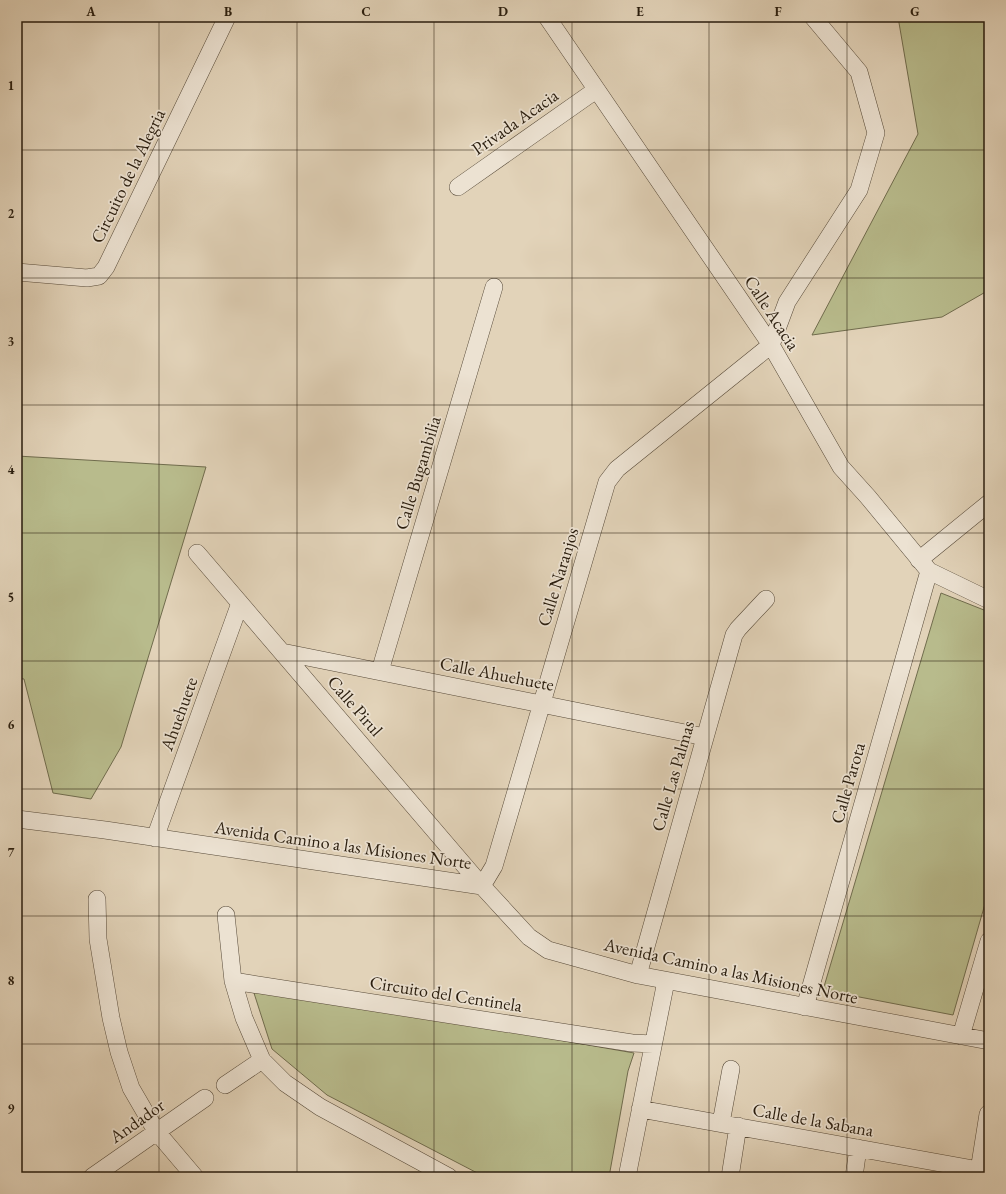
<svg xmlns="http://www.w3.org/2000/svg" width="1006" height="1194" viewBox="0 0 1006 1194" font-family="'EB Garamond',serif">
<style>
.green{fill:#b8bb8c;stroke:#706c4d}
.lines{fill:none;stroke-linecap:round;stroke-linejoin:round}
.minor-casing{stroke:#574a39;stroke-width:18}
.minor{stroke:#ece2d2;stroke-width:17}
.grid{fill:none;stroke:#291d0e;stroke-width:1;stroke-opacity:0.55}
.labels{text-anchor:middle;stroke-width:3.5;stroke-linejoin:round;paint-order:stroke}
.street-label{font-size:18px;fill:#291d0e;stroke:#ece2d2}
.neatline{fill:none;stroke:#291d0e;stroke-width:1.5}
.grid-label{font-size:13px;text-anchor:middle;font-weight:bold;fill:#291d0e}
</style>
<rect width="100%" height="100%" fill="#e2d3b9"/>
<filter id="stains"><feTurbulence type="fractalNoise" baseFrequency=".005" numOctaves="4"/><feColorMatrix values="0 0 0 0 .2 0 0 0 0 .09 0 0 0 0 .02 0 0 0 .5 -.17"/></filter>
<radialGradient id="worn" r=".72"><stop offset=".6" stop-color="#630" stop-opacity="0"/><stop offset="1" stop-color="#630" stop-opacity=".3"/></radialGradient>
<!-- green -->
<path class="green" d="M898,17H989V290L942,317L812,335L918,134Z
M17,456L206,467L121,747L91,799L53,793L24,679L17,678Z
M941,593L989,612V890L953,1015L823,990Z
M253,990L410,1014L634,1053L628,1071L609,1177H485L327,1095L272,1049Z"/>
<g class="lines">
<!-- minor casing -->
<g class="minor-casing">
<path id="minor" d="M547,17L771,345L841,467L868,497L929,571L989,600
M458,187L596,90
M17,272L87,278L99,276L106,267L227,17
M197,553L482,886L494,866L607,482L617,469L771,345L787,302L859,190L876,133L859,72L813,17
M919,560L989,503
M282,652L705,737
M380,671L494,287
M17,819L105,830L482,886L529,937L548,950L638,975L989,1041
M155,838L240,603
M97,899L98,939L111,1018L119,1052L131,1088L156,1131L195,1177
M226,915L233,981L244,1018L262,1060L285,1083L320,1107L449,1177
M638,975L734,635L738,629L766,599
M233,981L632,1043L653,1044
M805,1007L929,571
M961,1036L989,941
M225,1085L262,1060
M640,1109L979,1170
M721,1123L731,1069
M92,1177L205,1098
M627,1177L666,981
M730,1177L738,1126
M854,1177L858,1148
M978,1177L988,1114"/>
</g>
<!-- minor -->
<use href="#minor" class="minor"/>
</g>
<!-- grid -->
<path class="grid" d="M159,17V1177M297,17V1177M434,17V1177M572,17V1177M709,17V1177M847,17V1177M17,150H989M17,278H989M17,405H989M17,533H989M17,661H989M17,789H989M17,916H989M17,1044H989"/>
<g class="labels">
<!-- street labels -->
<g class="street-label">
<text transform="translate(515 122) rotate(-35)" y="6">Privada Acacia</text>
<text transform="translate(128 176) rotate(-64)" y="6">Circuito de la Alegria</text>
<text transform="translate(772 313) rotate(57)" y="6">Calle Acacia</text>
<text transform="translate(418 473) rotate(-73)" y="6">Calle Bugambilia</text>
<text transform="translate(558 577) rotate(-73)" y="6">Calle Naranjos</text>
<text transform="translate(497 674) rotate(11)" y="6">Calle Ahuehuete</text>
<text transform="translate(355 706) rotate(49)" y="6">Calle Pirul</text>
<text transform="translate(179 714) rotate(-70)" y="6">Ahuehuete</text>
<text transform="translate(673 776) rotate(-74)" y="6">Calle Las Palmas</text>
<text transform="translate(848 783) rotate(-74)" y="6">Calle Parota</text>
<text transform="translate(343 845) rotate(8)" y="6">Avenida Camino a las Misiones Norte</text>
<text transform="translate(731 971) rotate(12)" y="6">Avenida Camino a las Misiones Norte</text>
<text transform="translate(446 994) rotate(9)" y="6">Circuito del Centinela</text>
<text transform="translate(813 1120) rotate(10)" y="6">Calle de la Sabana</text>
<text transform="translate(137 1121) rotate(-35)" y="6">Andador</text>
</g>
</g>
<!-- margin -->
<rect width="1006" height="1194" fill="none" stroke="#e2d3b9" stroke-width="44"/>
<rect x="22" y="22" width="962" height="1150" class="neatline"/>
<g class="grid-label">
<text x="91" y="16">A</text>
<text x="228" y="16">B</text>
<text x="366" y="16">C</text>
<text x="503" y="16">D</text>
<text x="640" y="16">E</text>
<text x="778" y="16">F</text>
<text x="915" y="16">G</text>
<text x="11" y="90">1</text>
<text x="11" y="218">2</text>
<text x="11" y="346">3</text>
<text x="11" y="474">4</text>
<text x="11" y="602">5</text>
<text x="11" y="729">6</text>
<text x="11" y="857">7</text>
<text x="11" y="985">8</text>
<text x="11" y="1113">9</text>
</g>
<rect width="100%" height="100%" filter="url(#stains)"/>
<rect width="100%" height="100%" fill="url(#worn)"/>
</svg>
